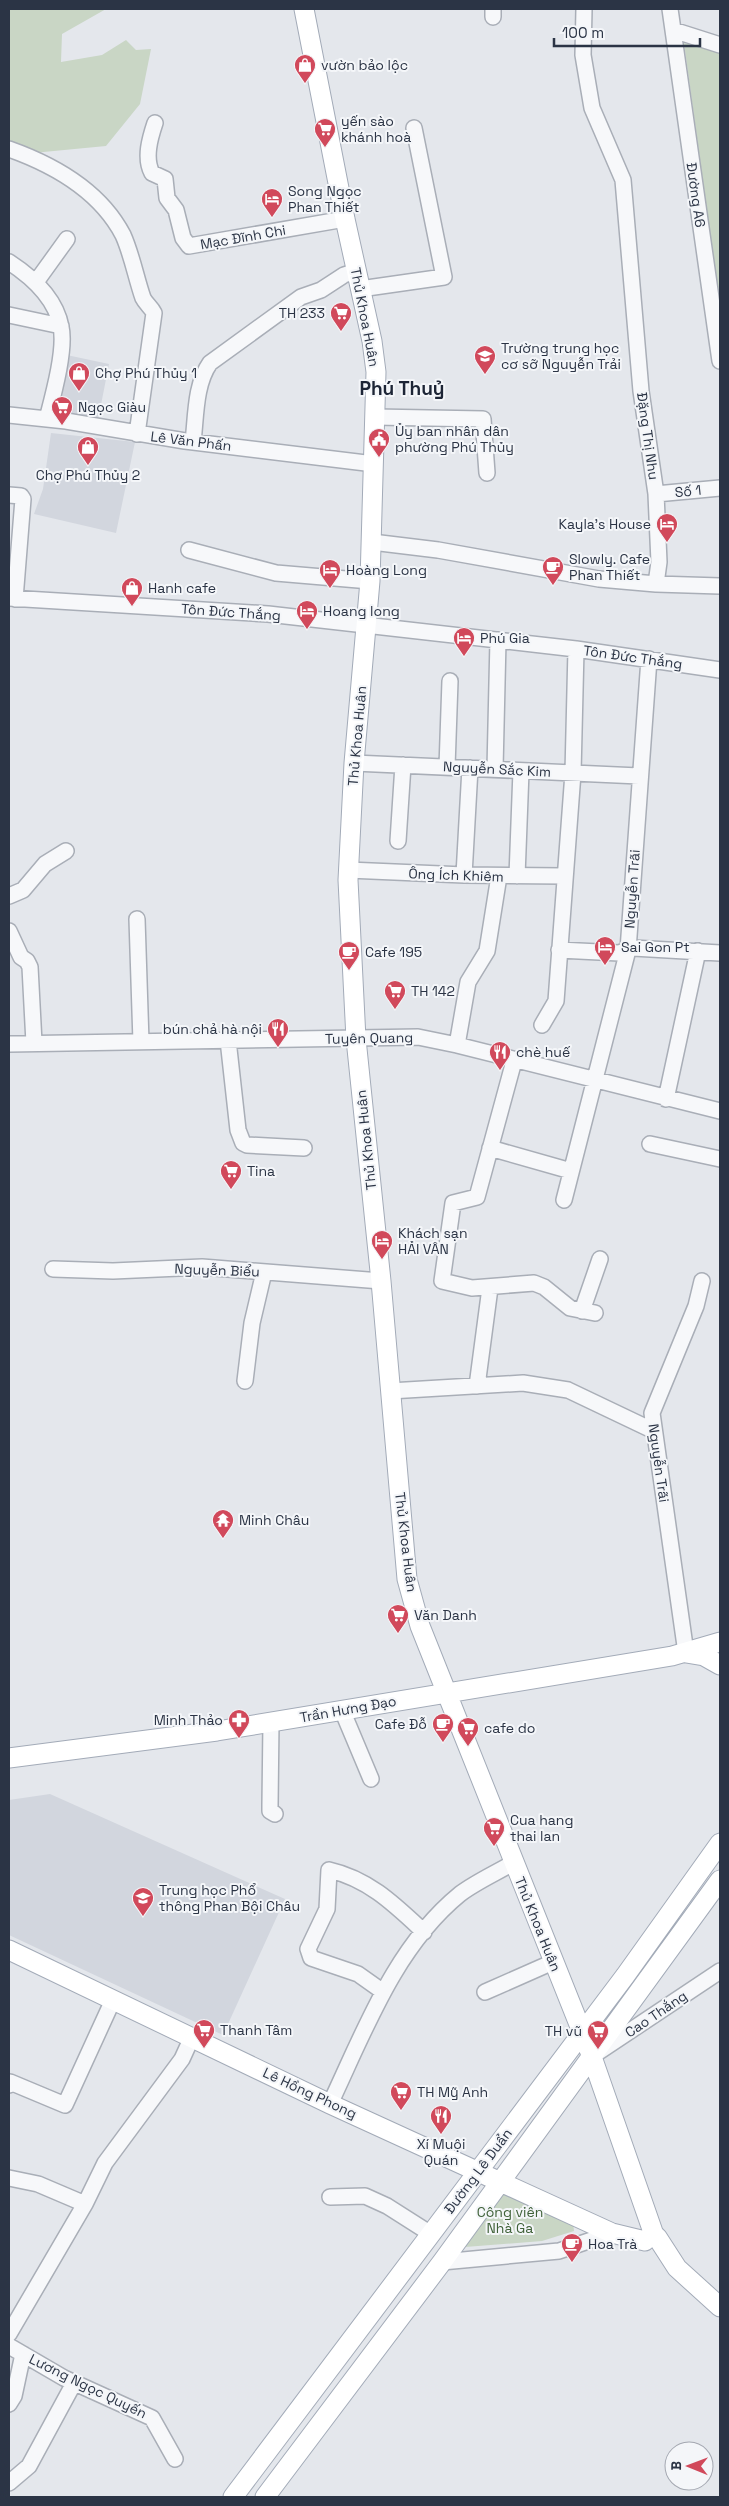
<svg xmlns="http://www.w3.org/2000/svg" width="729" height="2506" viewBox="0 0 729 2506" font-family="'Space Grotesk',sans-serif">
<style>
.built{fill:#d2d6de}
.green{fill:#c9d6c5}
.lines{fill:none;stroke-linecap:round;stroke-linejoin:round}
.minor-casing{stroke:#a9aeb7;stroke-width:18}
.major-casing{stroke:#a3abb8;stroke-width:21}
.minor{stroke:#f7f8fa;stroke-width:15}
.major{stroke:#fff;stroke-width:19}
.labels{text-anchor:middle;stroke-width:4;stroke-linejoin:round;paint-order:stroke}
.poi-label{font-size:14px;fill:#2b3445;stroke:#f4f6f9;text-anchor:start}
.street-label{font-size:14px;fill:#2b3445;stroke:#f4f6f9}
.park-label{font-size:14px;fill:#3f6138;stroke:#f4f6f9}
.district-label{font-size:19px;font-weight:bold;fill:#1d2536;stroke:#f4f6f9}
</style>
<rect width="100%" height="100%" fill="#e4e7ec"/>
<!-- built -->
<path class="built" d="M62,354L109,364L98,420L49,415Z
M51,433L135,442L116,533L34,514L43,489Z
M50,1794L285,1899L223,2035L9,1935V1800Z"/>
<!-- green -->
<path class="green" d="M9,9H106L62,34L61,62L102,55L126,40L136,50L151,49L140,104L106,146L33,153L9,145Z
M684,43L720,53V305Z
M500,2194L521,2198L573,2222L574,2231L542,2241L465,2247L483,2216Z"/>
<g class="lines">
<!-- minor casing -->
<g class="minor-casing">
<path id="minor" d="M670,9L720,361
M493,17V9
M673,30L720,45
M155,123C150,138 144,158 152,173L165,179L167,198L176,210L183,238L189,246L345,219
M9,149C54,165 100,191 123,235C132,255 136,278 143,298C146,304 151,307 154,313L137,434
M9,262C32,277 56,299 61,327C66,349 53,396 47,419
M36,282L67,239
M360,289L444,277L414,128
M9,315L61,326
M9,415L66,421L185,441L374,464
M375,417L483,419L487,473
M193,442C196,417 195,384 210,363L301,297L321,290L344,275L356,271
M656,494L720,488
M9,495L21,496L23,499L15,599
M372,542L438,550L599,579L656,584L659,562L656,494L641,391L623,180L592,108L583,55L584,9
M189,550L276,573L370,581
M656,584L720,586
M9,598L268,614L576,649L720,670
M354,763L639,776
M447,767L450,681
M495,769L498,640
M398,841L403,765
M348,870L464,875L564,876
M464,875L470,768
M517,876L521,771
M9,896L23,890L45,864L66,851
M137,919L141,1042
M9,931L21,957L27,961L30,967L34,1043
M559,950L619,953L633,948L720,953
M542,1025L556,1001L573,773L576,649
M228,1040L238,1130L243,1143L247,1145L304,1148
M9,1044L418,1037L457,1045L720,1111
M457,1045L468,982L487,951L499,876
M514,1061L477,1197L453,1203L442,1281L472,1288L534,1283L544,1287L570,1308L595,1313
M666,1099L698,951
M650,1144L720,1159
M490,1148L571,1171
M564,1200L628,950L649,659
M53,1269L113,1271L202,1267L381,1281
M582,1311L600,1259
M245,1381L252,1323L264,1272
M477,1386L490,1288
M390,1391L523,1383L568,1390L654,1431
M686,1653L652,1413L696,1306L702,1281
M342,1710L371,1779
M271,1722L270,1805V1811L275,1814
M382,1991L358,1974L311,1958L308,1949L327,1909L329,1870C369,1879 395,1905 424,1932
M485,1992L553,1962
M597,2053L720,1971
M9,2085L10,2082L65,2105L113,2000
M330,2104C365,2030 395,1947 460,1894C476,1882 496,1873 513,1863
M9,2178L38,2184L85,2204
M330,2197L365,2196L387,2206L431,2234
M442,2262L559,2251L612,2233
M9,2334L85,2204L105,2163L182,2059L192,2037
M9,2346L64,2378L152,2418L175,2459
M9,2404L14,2396L23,2354
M9,2483L29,2466L74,2383"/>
</g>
<!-- major casing -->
<g class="major-casing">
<path id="major" d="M304,9L345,219L372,341L376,372L370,581L354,763L348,880L356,1039L381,1281L407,1579L420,1626L592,2057L653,2232
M686,1653L704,1656L720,1665
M9,1758L217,1731L672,1656L720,1642
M9,1950L330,2104L612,2233L645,2241
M657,2237L677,2268L720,2307
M233,2497L625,1976L720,1843
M265,2497L442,2262L720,1880"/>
</g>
<!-- minor -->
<use href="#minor" class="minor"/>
<!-- major -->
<use href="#major" class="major"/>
</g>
<!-- icons -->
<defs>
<g id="shop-pin" transform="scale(1.125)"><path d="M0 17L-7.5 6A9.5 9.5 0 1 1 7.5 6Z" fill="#d1495b" stroke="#f4f6f9"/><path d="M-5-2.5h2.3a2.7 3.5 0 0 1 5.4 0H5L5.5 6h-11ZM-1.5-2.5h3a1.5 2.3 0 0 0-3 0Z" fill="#fff"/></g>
<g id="supermarket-pin" transform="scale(1.125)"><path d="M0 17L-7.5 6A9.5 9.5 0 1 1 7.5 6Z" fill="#d1495b" stroke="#f4f6f9"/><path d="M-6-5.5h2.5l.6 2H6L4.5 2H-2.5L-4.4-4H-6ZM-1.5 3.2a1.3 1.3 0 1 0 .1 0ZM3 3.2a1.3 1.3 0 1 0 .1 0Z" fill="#fff"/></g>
<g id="hotel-pin" transform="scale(1.125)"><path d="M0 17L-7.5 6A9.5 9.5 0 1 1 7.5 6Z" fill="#d1495b" stroke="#f4f6f9"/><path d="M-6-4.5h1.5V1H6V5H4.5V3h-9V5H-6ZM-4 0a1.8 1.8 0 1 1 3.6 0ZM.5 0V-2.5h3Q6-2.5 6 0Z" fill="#fff"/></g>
<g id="school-pin" transform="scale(1.125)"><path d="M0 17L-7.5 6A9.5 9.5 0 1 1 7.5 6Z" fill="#d1495b" stroke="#f4f6f9"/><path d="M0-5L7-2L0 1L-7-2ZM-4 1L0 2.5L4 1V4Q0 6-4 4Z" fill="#fff"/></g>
<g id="civic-pin" transform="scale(1.125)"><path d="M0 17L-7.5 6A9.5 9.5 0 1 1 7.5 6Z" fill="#d1495b" stroke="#f4f6f9"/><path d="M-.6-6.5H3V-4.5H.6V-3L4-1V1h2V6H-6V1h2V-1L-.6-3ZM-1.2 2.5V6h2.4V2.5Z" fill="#fff"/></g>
<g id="cafe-pin" transform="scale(1.125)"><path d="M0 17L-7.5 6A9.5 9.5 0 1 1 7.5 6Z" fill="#d1495b" stroke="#f4f6f9"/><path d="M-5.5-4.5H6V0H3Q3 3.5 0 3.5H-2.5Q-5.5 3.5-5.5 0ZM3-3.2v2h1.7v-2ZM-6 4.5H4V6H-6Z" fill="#fff"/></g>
<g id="restaurant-pin" transform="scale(1.125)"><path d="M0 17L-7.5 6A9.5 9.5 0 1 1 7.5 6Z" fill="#d1495b" stroke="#f4f6f9"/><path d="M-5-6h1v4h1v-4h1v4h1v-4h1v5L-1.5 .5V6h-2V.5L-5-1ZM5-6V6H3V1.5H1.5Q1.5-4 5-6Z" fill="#fff"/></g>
<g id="temple-pin" transform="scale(1.125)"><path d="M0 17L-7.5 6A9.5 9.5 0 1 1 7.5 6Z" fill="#d1495b" stroke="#f4f6f9"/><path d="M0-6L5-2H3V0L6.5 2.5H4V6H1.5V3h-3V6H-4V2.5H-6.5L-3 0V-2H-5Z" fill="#fff"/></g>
<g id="pharmacy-pin" transform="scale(1.125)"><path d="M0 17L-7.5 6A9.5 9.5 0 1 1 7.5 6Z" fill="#d1495b" stroke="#f4f6f9"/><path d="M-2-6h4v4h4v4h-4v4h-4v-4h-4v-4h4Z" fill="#fff"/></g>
</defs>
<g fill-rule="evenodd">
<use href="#shop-pin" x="305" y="65"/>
<use href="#supermarket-pin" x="325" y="129"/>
<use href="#hotel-pin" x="272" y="199"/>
<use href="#supermarket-pin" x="341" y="313"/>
<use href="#school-pin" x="485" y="356"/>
<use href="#shop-pin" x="79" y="373"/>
<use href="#supermarket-pin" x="62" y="407"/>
<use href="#civic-pin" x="379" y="439"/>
<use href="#shop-pin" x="88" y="447"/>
<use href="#hotel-pin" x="667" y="524"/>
<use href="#cafe-pin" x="553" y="567"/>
<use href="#hotel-pin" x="330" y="570"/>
<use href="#shop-pin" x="132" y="588"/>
<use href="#hotel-pin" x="307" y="611"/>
<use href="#hotel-pin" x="464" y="638"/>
<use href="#hotel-pin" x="605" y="947"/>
<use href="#cafe-pin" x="349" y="952"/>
<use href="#supermarket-pin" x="395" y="991"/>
<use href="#restaurant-pin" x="278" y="1029"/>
<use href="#restaurant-pin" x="500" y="1052"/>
<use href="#supermarket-pin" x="231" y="1171"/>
<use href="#hotel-pin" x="382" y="1241"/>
<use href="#temple-pin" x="223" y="1520"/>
<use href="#supermarket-pin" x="398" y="1615"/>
<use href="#pharmacy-pin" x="239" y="1720"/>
<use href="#cafe-pin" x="443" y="1724"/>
<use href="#supermarket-pin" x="468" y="1728"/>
<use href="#supermarket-pin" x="494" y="1828"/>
<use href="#school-pin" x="143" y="1898"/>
<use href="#supermarket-pin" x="204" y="2030"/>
<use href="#supermarket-pin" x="598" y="2031"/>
<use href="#supermarket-pin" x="401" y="2092"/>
<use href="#restaurant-pin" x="441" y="2116"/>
<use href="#cafe-pin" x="572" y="2244"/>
</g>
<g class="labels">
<!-- poi labels -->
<g class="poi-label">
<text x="321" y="70">vườn bảo lộc</text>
<text x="341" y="126">yến sào<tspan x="341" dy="16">khánh hoà</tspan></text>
<text x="288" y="196">Song Ngọc<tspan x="288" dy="16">Phan Thiết</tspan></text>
<text x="325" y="318" text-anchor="end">TH 233</text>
<text x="501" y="353">Trường trung học<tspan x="501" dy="16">cơ sỡ Nguyễn Trải</tspan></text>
<text x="95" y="378">Chợ Phú Thủy 1</text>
<text x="78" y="412">Ngọc Giàu</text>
<text x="395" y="436">Ủy ban nhân dân<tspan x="395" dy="16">phường Phú Thủy</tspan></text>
<text x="88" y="480" text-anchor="middle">Chợ Phú Thủy 2</text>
<text x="651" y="529" text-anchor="end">Kayla's House</text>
<text x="569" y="564">Slowly. Cafe<tspan x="569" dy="16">Phan Thiết</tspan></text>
<text x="346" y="575">Hoàng Long</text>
<text x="148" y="593">Hanh cafe</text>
<text x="323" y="616">Hoang long</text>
<text x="480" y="643">Phú Gia</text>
<text x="621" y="952">Sai Gon Pt</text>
<text x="365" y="957">Cafe 195</text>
<text x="411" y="996">TH 142</text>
<text x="262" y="1034" text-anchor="end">bún chả hà nội</text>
<text x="516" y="1057">chè huế</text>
<text x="247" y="1176">Tina</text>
<text x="398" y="1238">Khách sạn<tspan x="398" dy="16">HẢI VÂN</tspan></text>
<text x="239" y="1525">Minh Châu</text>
<text x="414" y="1620">Văn Danh</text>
<text x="223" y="1725" text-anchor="end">Minh Thảo</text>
<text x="427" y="1729" text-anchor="end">Cafe Đỗ</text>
<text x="484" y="1733">cafe do</text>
<text x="510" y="1825">Cua hang<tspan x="510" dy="16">thai lan</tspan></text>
<text x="159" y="1895">Trung học Phổ<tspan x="159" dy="16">thông Phan Bội Châu</tspan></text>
<text x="220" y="2035">Thanh Tâm</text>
<text x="582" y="2036" text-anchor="end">TH vũ</text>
<text x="417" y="2097">TH Mỹ Anh</text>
<text x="441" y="2149" text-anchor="middle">Xí Muội<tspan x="441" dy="16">Quán</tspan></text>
<text x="588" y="2249">Hoa Trà</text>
</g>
<!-- street labels -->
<g class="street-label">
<text transform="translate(696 195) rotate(82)" y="5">Đường A6</text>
<text transform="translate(243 237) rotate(-10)" y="5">Mạc Đĩnh Chi</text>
<text transform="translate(365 317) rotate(79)" y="5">Thủ Khoa Huân</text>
<text transform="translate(648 436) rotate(82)" y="5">Đặng Thị Nhu</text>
<text transform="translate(191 441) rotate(7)" y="5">Lê Văn Phấn</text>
<text transform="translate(688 491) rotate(-6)" y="5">Số 1</text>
<text transform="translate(231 612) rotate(4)" y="5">Tôn Đức Thắng</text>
<text transform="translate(633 657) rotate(8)" y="5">Tôn Đức Thắng</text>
<text transform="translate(357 736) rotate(-85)" y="5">Thủ Khoa Huân</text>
<text transform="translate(497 769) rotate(3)" y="5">Nguyễn Sắc Kim</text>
<text transform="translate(456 875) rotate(2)" y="5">Ông Ích Khiêm</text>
<text transform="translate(632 889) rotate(-86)" y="5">Nguyễn Trãi</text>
<text transform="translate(369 1038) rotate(-1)" y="5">Tuyên Quang</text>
<text transform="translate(366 1140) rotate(-96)" y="5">Thủ Khoa Huân</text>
<text transform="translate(217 1270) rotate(2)" y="5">Nguyễn Biểu</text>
<text transform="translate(659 1463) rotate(82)" y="5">Nguyễn Trãi</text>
<text transform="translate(406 1542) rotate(83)" y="5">Thủ Khoa Huân</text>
<text transform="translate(348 1709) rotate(-10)" y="5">Trần Hưng Đạo</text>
<text transform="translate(538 1924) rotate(68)" y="5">Thủ Khoa Huân</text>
<text transform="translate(656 2014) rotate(-34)" y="5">Cao Thắng</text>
<text transform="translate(310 2093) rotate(25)" y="5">Lê Hồng Phong</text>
<text transform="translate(478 2171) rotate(-53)" y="5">Đường Lê Duẩn</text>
<text transform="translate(88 2386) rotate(26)" y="5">Lương Ngọc Quyến</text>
</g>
<!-- park labels -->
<g class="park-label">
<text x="510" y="2217">Công viên<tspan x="510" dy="16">Nhà Ga</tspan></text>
</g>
<!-- district labels -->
<g class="district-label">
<text x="402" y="395">Phú Thuỷ</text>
</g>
</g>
<!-- border -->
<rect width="729" height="2506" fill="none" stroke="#2b3445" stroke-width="20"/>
<!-- north arrow -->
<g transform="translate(689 2466) rotate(271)"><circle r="24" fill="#f4f6f9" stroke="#a4a8b1"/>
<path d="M0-4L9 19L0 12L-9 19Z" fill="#d1495b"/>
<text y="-8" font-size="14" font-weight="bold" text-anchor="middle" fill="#2b3445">B</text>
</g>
<!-- scale -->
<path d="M554 38v8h146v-8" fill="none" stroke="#2b3445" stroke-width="2.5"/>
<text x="562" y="38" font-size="15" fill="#2b3445" stroke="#f4f6f9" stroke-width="4" paint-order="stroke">100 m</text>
</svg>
